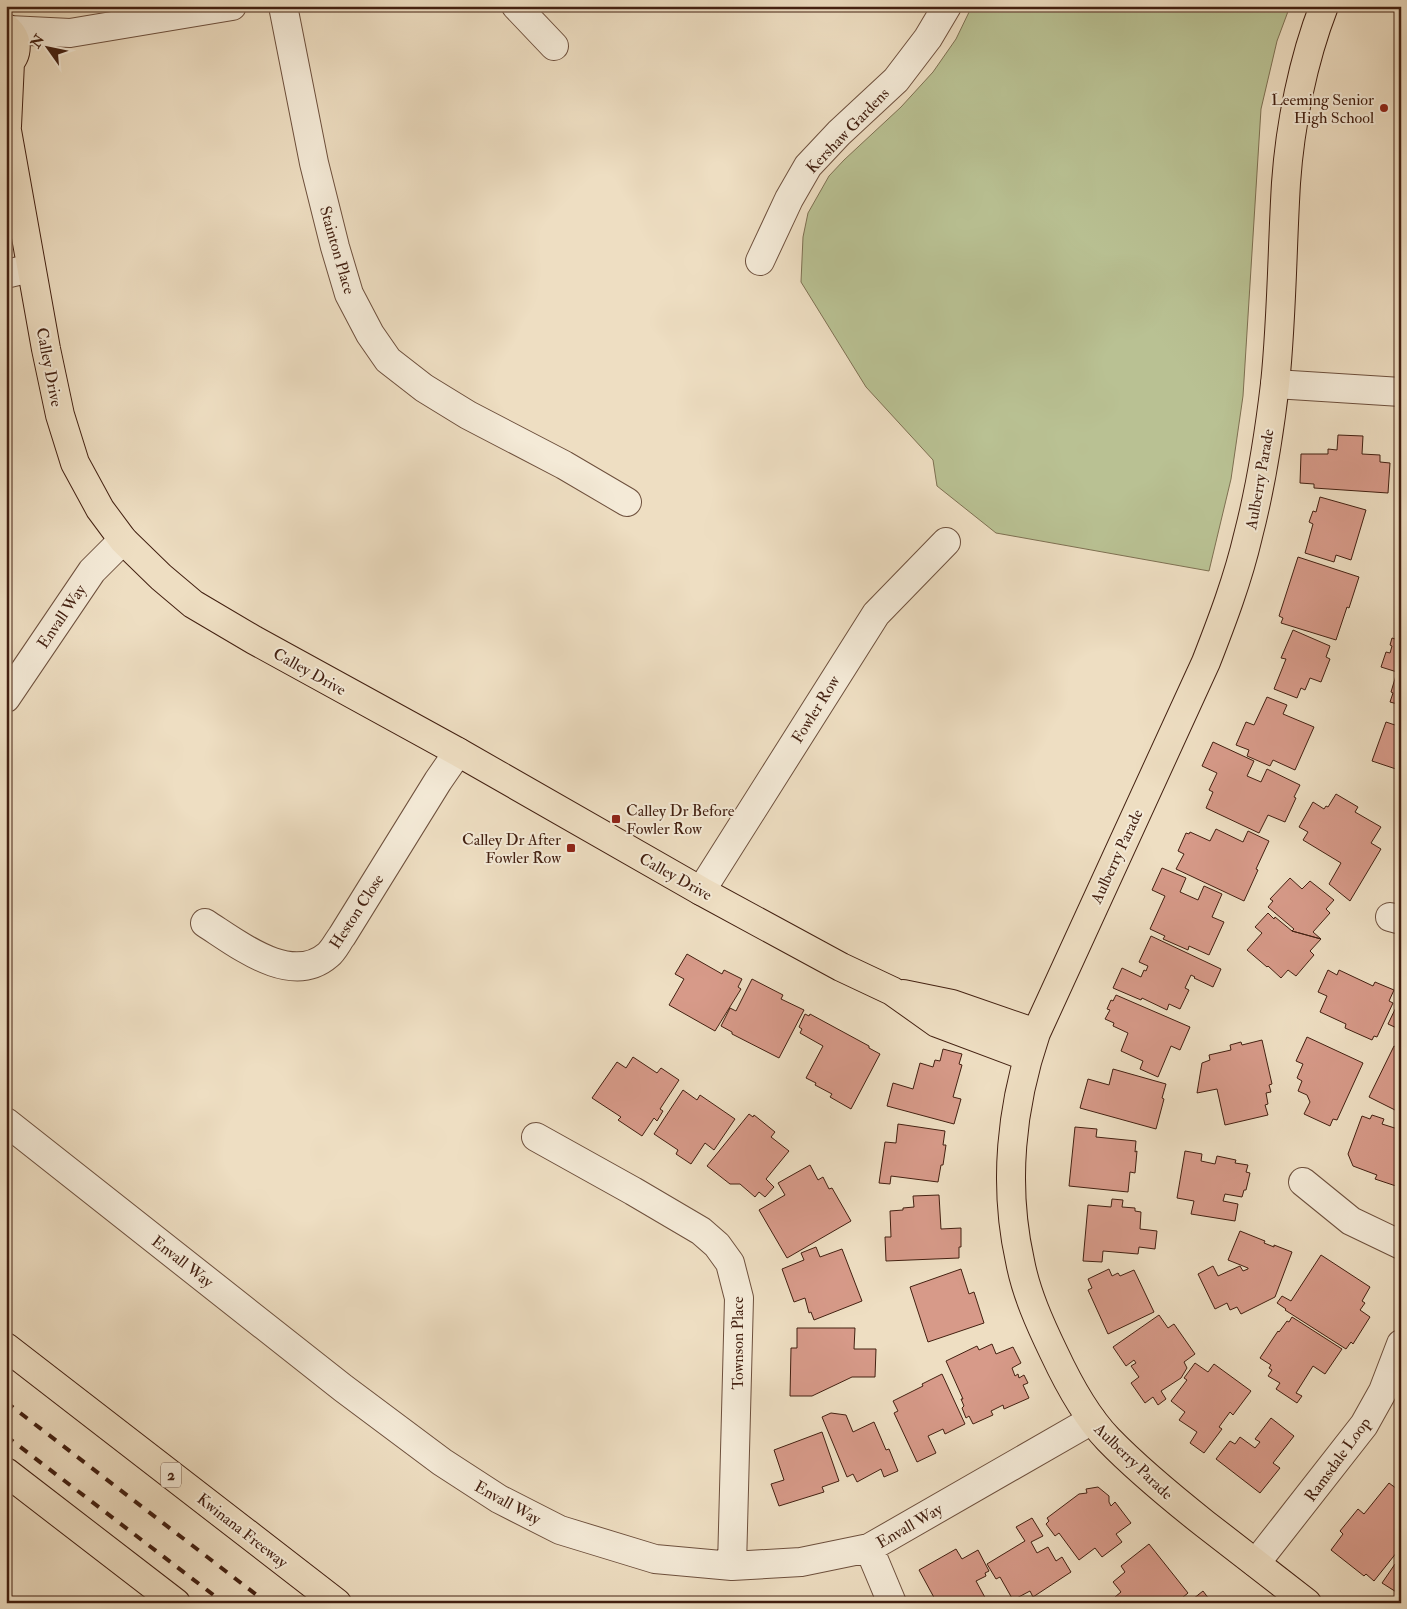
<svg xmlns="http://www.w3.org/2000/svg" width="1407" height="1609" viewBox="0 0 1407 1609" font-family="'IM FELL Double Pica',serif">
<style>
.green{fill:#b9c193;stroke:#7e7052}
.building{fill:#d79a89;stroke:#432011}
.lines{fill:none;stroke-linecap:round;stroke-linejoin:round}
.minor-casing{stroke:#6e503d;stroke-width:30}
.major-casing{stroke:#432011;stroke-width:30}
.highway-casing{stroke:#432011;stroke-width:30}
.minor{stroke:#f4ead7;stroke-width:28}
.major{stroke:#eedec2;stroke-width:28}
.highway{stroke:#eedec2;stroke-width:28}
.rail{stroke:#432011;stroke-width:4;stroke-dasharray:9 9;stroke-linecap:butt}
.poi-dot{fill:#8f2418;stroke:#f4ead7;stroke-width:2}
.labels{text-anchor:middle;stroke-width:4;stroke-linejoin:round;paint-order:stroke}
.shield{fill:#f4ead7;stroke:#785d4c;stroke-width:1}
.shield-label{font-size:15px;font-weight:bold;fill:#432011}
.poi-label{font-size:16px;fill:#432011;stroke:#f4ead7;text-anchor:end}
.street-label{font-size:16px;fill:#432011;stroke:#f4ead7}
</style>
<rect width="100%" height="100%" fill="#eedec2"/>
<filter id="stains"><feTurbulence type="fractalNoise" baseFrequency=".004" numOctaves="4"/><feColorMatrix values="0 0 0 0 .2 0 0 0 0 .09 0 0 0 0 .02 0 0 0 .5 -.17"/></filter>
<radialGradient id="worn" r=".72"><stop offset=".6" stop-color="#630" stop-opacity="0"/><stop offset="1" stop-color="#630" stop-opacity=".3"/></radialGradient>
<!-- green -->
<path class="green" d="M972,6H1290L1277,41L1261,109L1243,396L1231,479L1209,571L996,533L937,486L933,460L866,387L801,282L803,237L808,213L829,176L844,160L901,107L933,72L956,39Z"/>
<!-- building -->
<path class="building" d="M1338,435L1363,436L1362,454L1380,455V462L1390,463L1388,493L1314,488V484L1300,483L1301,454H1328V449L1337,450Z
M1320,497L1366,510L1351,560L1336,555L1334,562L1305,553L1313,524L1309,522L1313,511L1316,512Z
M1298,557L1359,577L1349,608L1347,607L1336,640L1281,623L1283,618L1279,616Z
M1398,629L1401,630V705L1390,702L1393,693L1391,692L1397,672L1381,667L1386,652L1390,653L1392,646L1390,645L1392,638L1395,639Z
M1293,630L1330,646L1326,657L1330,659L1321,682L1310,678L1305,690L1301,688L1297,698L1274,689L1286,659L1281,658Z
M1267,697L1287,705L1283,714L1314,727L1295,770L1273,760L1270,766L1247,756L1249,750L1236,745L1246,722L1254,725Z
M1386,722L1401,727V774L1398,773L1399,770L1372,761Z
M1213,742L1254,761L1247,776L1261,782L1267,769L1300,785L1294,797L1296,798L1285,822L1268,815L1259,833L1206,808L1213,792L1209,790L1217,773L1202,766Z
M1336,794L1358,807L1355,812L1381,827L1371,843L1381,849L1350,901L1329,884L1341,863L1303,840L1308,832L1299,827L1313,802L1324,809L1326,806L1328,807Z
M1216,829L1243,842L1248,831L1269,841L1256,869L1258,870L1244,901L1176,869L1184,854L1178,851L1186,833L1189,834L1190,832L1210,841Z
M1162,868L1186,878L1180,892L1198,900L1204,886L1222,894L1212,917L1224,922L1209,955L1189,946L1188,950L1163,939L1165,936L1150,929L1165,896L1152,890Z
M1290,878L1302,889L1310,881L1334,900L1326,909L1330,913L1313,932L1321,939L1292,931L1294,929L1268,907L1273,901L1270,899Z
M1268,913L1274,919L1275,917L1292,931L1321,939L1310,951L1314,955L1296,976L1288,970L1281,978L1268,966L1267,967L1247,950L1262,933L1255,927Z
M1151,936L1221,969L1213,987L1194,978L1195,977L1191,975L1185,988L1189,990L1180,1009L1169,1004L1167,1010L1142,998L1141,1000L1113,988L1122,968L1141,977L1144,970L1146,971L1148,966L1139,962Z
M687,954L722,974L724,970L742,979L738,987L741,989L715,1031L669,1005L684,979L675,974Z
M1328,970L1337,975L1339,970L1373,986L1375,982L1394,990L1389,1001L1393,1003L1377,1037L1374,1036L1372,1040L1345,1028L1346,1024L1320,1012L1327,996L1318,992Z
M752,979L783,995L781,999L804,1010L779,1058L732,1034V1032L721,1026L730,1008L736,1011Z
M1116,995L1190,1027L1180,1050L1171,1046L1158,1077L1140,1069L1143,1061L1121,1051L1128,1033L1113,1026L1114,1023L1105,1019L1110,1010L1107,1009L1111,1000L1113,1001Z
M1401,997V1030L1388,1024Z
M805,1014L809,1016L810,1014L869,1046V1048L880,1054L851,1109L830,1097L832,1094L815,1085L816,1083L806,1078L823,1046L800,1033L802,1029L799,1027Z
M1307,1037L1363,1063L1337,1120L1333,1119L1330,1126L1304,1114L1310,1102L1307,1095L1298,1091L1302,1081L1297,1078L1303,1064L1296,1061Z
M1262,1040L1272,1084L1269,1085L1271,1092L1266,1093L1268,1104L1265,1105L1268,1115L1225,1125L1217,1089L1197,1093L1202,1063L1210,1060L1209,1055L1231,1050L1230,1045L1241,1042L1242,1045Z
M1394,1046L1401,1049V1113L1369,1097Z
M943,1049L962,1054L959,1064L962,1065L953,1097L961,1099L954,1124L887,1106L893,1083L913,1089L920,1063L933,1067L935,1060L940,1061Z
M633,1057L657,1073L661,1068L679,1080L660,1109L663,1111L657,1121L654,1118L642,1136L618,1120L621,1117L592,1098L617,1062L626,1068Z
M1113,1069L1166,1084L1162,1098L1164,1099L1156,1129L1080,1108L1088,1079L1109,1085Z
M683,1090L697,1100L700,1095L735,1119L714,1150L705,1143L691,1164L676,1154L678,1150L654,1134Z
M749,1114L753,1117L754,1115L775,1132L771,1137L789,1151L766,1179L774,1187L765,1197L759,1192L755,1197L740,1184H730L707,1166Z
M1372,1115L1384,1119L1382,1124L1401,1130V1173L1396,1186L1375,1179L1377,1175L1353,1166L1348,1154L1362,1116L1370,1119Z
M898,1124L945,1131L943,1145H946L943,1165H941L938,1182L891,1176L890,1184L879,1183L885,1142L896,1143Z
M1075,1127L1097,1129L1096,1137L1136,1141L1135,1152L1137,1151L1135,1173L1130,1172L1128,1192L1069,1186Z
M1185,1151L1202,1154L1201,1161L1215,1164L1217,1156L1236,1160L1235,1163L1248,1165L1246,1172L1250,1173L1246,1190H1244L1242,1197L1225,1194L1223,1201L1238,1204L1235,1221L1191,1214L1194,1201L1177,1198Z
M810,1165L818,1180L823,1177L829,1189L832,1188L851,1221L787,1258L759,1210L785,1195L778,1183Z
M939,1195L941,1229L961,1228V1247H959V1258L886,1261L885,1237H891L890,1211L903,1210V1208L914,1207L913,1196Z
M1112,1199L1123,1200L1122,1207L1135,1208V1211L1141,1212L1140,1229L1157,1231L1155,1249L1139,1247L1138,1254L1103,1251L1102,1262L1083,1261L1088,1205L1111,1207Z
M1240,1231L1265,1241L1264,1243L1274,1247V1245L1292,1252L1275,1297L1241,1314L1237,1307L1230,1310L1227,1303L1215,1309L1198,1274L1213,1266L1218,1276L1240,1266L1243,1271L1248,1269V1268L1228,1260Z
M816,1247L820,1257L842,1249L862,1301L814,1320L811,1312L809,1313L805,1298L794,1302L782,1269L804,1260L801,1253Z
M1321,1255L1370,1287L1362,1301L1365,1303L1360,1310L1370,1317L1353,1344L1351,1342L1346,1349L1285,1310L1286,1309L1277,1303L1282,1296L1291,1301Z
M961,1269L969,1294L974,1292L984,1323L928,1342L910,1287Z
M1109,1269L1112,1276L1118,1273L1120,1276L1134,1270L1154,1312L1108,1334L1088,1290L1092,1288L1088,1279Z
M1159,1315L1168,1328L1174,1324L1195,1354L1184,1362L1187,1368L1181,1378L1161,1391L1166,1399L1158,1405L1153,1397L1145,1403L1131,1383L1139,1377L1131,1366L1136,1363L1134,1360L1126,1366L1113,1347Z
M1292,1317L1342,1349L1325,1374L1313,1366L1296,1393L1302,1396L1297,1403L1276,1389L1280,1383L1268,1376L1272,1370L1269,1368L1271,1365L1260,1358L1278,1331L1279,1332L1287,1321L1289,1322Z
M797,1328H855L854,1349H876L875,1377H852L812,1396H790L791,1348H797Z
M992,1344L996,1354L1013,1347L1021,1363L1012,1368L1015,1376L1018,1374L1019,1378L1024,1375L1028,1383L1023,1385L1029,1398L1004,1409L1003,1405L991,1411L993,1415L973,1424L969,1416L966,1418L962,1408L964,1406L961,1399H963L946,1361L977,1346L979,1350Z
M1195,1363L1208,1372L1214,1364L1251,1391L1233,1415L1230,1412L1219,1427L1222,1429L1204,1453L1190,1443L1197,1432L1179,1420L1185,1412L1171,1401L1187,1380L1184,1378Z
M942,1374L965,1424L945,1434L943,1429L928,1436L936,1453L917,1462L894,1413L898,1411L893,1401L923,1386L922,1384Z
M831,1413L846,1415L853,1432L874,1422L886,1450L889,1449L898,1471L884,1477L881,1469L857,1482L853,1474L847,1477L822,1417Z
M1271,1418L1294,1436L1273,1463L1280,1468L1260,1493L1216,1459L1230,1441L1235,1444L1240,1437L1255,1448L1260,1442L1255,1439Z
M822,1432L839,1481L822,1487L824,1492L779,1506L771,1484L784,1480L774,1450Z
M1389,1483L1401,1492V1547L1374,1581L1366,1574L1364,1576L1331,1550L1343,1534L1340,1531L1358,1509L1364,1514Z
M1098,1487L1109,1496V1502L1111,1506L1115,1502L1131,1523L1116,1534L1122,1542L1102,1557L1095,1548L1079,1560L1059,1533L1055,1536L1046,1524L1049,1521L1047,1518L1079,1494L1087,1493L1086,1489Z
M1032,1518L1043,1536L1031,1542L1037,1553L1048,1547L1056,1561L1062,1557L1071,1572L1033,1597L1030,1591L1013,1600L1000,1577L996,1579L987,1564L1025,1541L1016,1527Z
M1149,1544L1188,1593L1176,1603H1119L1115,1597L1121,1592L1113,1582L1125,1572L1121,1566Z
M956,1549L962,1559L978,1550L989,1571L985,1573L986,1576L976,1581L988,1603H937L919,1570Z
M1395,1564L1401,1567V1595L1382,1583Z
M1203,1591L1212,1603H1188Z"/>
<g class="lines">
<!-- minor casing -->
<g class="minor-casing">
<path id="minor" d="M283,6L314,163L335,247L349,294L370,334L388,360L424,388L468,415L564,465L627,502
M516,6L554,46
M9,30L70,33L232,6
M760,261L789,199L808,166L839,133L896,80L928,38L947,6
M6,274L31,268
M1275,384L1401,392
M6,698L92,571L123,540
M701,891L876,614L946,542
M1390,917L1401,920
M205,923C238,944 291,987 328,955C334,950 338,941 342,936L438,781L458,752
M6,1122L343,1388L442,1462L499,1499L560,1530L655,1559L732,1566L801,1562L869,1548L1092,1420
M536,1137L633,1191L701,1231L717,1245L730,1263L739,1298L732,1566
M1303,1182L1351,1221L1401,1245
M869,1548L892,1603
M1256,1563L1364,1425L1383,1391L1401,1344"/>
</g>
<!-- major casing -->
<g class="major-casing">
<path id="major" d="M6,28C19,39 19,55 6,66
M6,125L46,349L60,415L75,463L100,509L123,540L161,577L193,604L254,640L458,752L701,891L841,967L892,991L937,1023L1028,1057
M7,126L10,62
M903,994L952,1004L1036,1033
M1307,1603C1273,1577 1239,1550 1205,1524C1171,1497 1138,1470 1108,1439C1085,1415 1068,1383 1054,1353C1040,1324 1026,1293 1020,1261C1003,1185 1011,1106 1036,1033L1206,662C1222,621 1238,579 1248,536C1261,486 1269,435 1275,384C1282,317 1282,250 1286,183C1290,125 1303,60 1324,6"/>
</g>
<!-- highway casing -->
<g class="highway-casing">
<path id="highway" d="M6,1347L337,1603
M6,1472L176,1603"/>
</g>
<!-- minor -->
<use href="#minor" class="minor"/>
<!-- major -->
<use href="#major" class="major"/>
<!-- highway -->
<use href="#highway" class="highway"/>
<!-- rail -->
<path class="rail" d="M6,1402L267,1603
M6,1436L224,1603"/>
</g>
<!-- markers -->
<g class="poi-dot">
<circle cx="1384" cy="108" r="5"/>
<rect x="611" y="814" width="10" height="10" rx="2.5"/>
<rect x="566" y="843" width="10" height="10" rx="2.5"/>
</g>
<g class="labels">
<!-- shield labels -->
<rect class="shield" x="161" y="1462.5" width="20" height="25" rx="4"/>
<g class="shield-label">
<text x="171" y="1480">2</text>
</g>
<!-- poi labels -->
<g class="poi-label">
<text x="1374" y="105">Leeming Senior<tspan x="1374" dy="18">High School</tspan></text>
<text x="626" y="816" text-anchor="start">Calley Dr Before<tspan x="626" dy="18">Fowler Row</tspan></text>
<text x="561" y="845">Calley Dr After<tspan x="561" dy="18">Fowler Row</tspan></text>
</g>
<!-- street labels -->
<g class="street-label">
<text transform="translate(847 130) rotate(-46)" y="6">Kershaw Gardens</text>
<text transform="translate(338 250) rotate(74)" y="6">Stainton Place</text>
<text transform="translate(50 367) rotate(79)" y="6">Calley Drive</text>
<text transform="translate(1259 479) rotate(-80)" y="6">Aulberry Parade</text>
<text transform="translate(61 616) rotate(-56)" y="6">Envall Way</text>
<text transform="translate(310 671) rotate(29)" y="6">Calley Drive</text>
<text transform="translate(815 709) rotate(-58)" y="6">Fowler Row</text>
<text transform="translate(1116 856) rotate(-65)" y="6">Aulberry Parade</text>
<text transform="translate(676 876) rotate(29)" y="6">Calley Drive</text>
<text transform="translate(356 911) rotate(-57)" y="6">Heston Close</text>
<text transform="translate(183 1261) rotate(38)" y="6">Envall Way</text>
<text transform="translate(737 1343) rotate(-90)" y="6">Townson Place</text>
<text transform="translate(1337 1459) rotate(-54)" y="6">Ramsdale Loop</text>
<text transform="translate(1134 1461) rotate(44)" y="6">Aulberry Parade</text>
<text transform="translate(508 1502) rotate(29)" y="6">Envall Way</text>
<text transform="translate(909 1525) rotate(-30)" y="6">Envall Way</text>
<text transform="translate(243 1530) rotate(38)" y="6">Kwinana Freeway</text>
</g>
</g>
<!-- margin -->
<rect width="1407" height="1609" fill="none" stroke="#eedec2" stroke-width="25"/>
<rect x="8" y="8" width="1392" height="1594" fill="none" stroke="#432011" stroke-width="2.5"/>
<rect x="12" y="12" width="1382" height="1584" fill="none" stroke="#432011"/>
<!-- north arrow -->
<g transform="translate(48 48) rotate(303)" stroke="#f4ead7" stroke-width="4" paint-order="stroke">
<path d="M0-4L9 19L0 12L-9 19Z" fill="#432011"/>
<text y="-8" font-size="14" font-weight="bold" text-anchor="middle" fill="#432011">N</text>
</g>
<rect width="100%" height="100%" filter="url(#stains)"/>
<rect width="100%" height="100%" fill="url(#worn)"/>
</svg>
